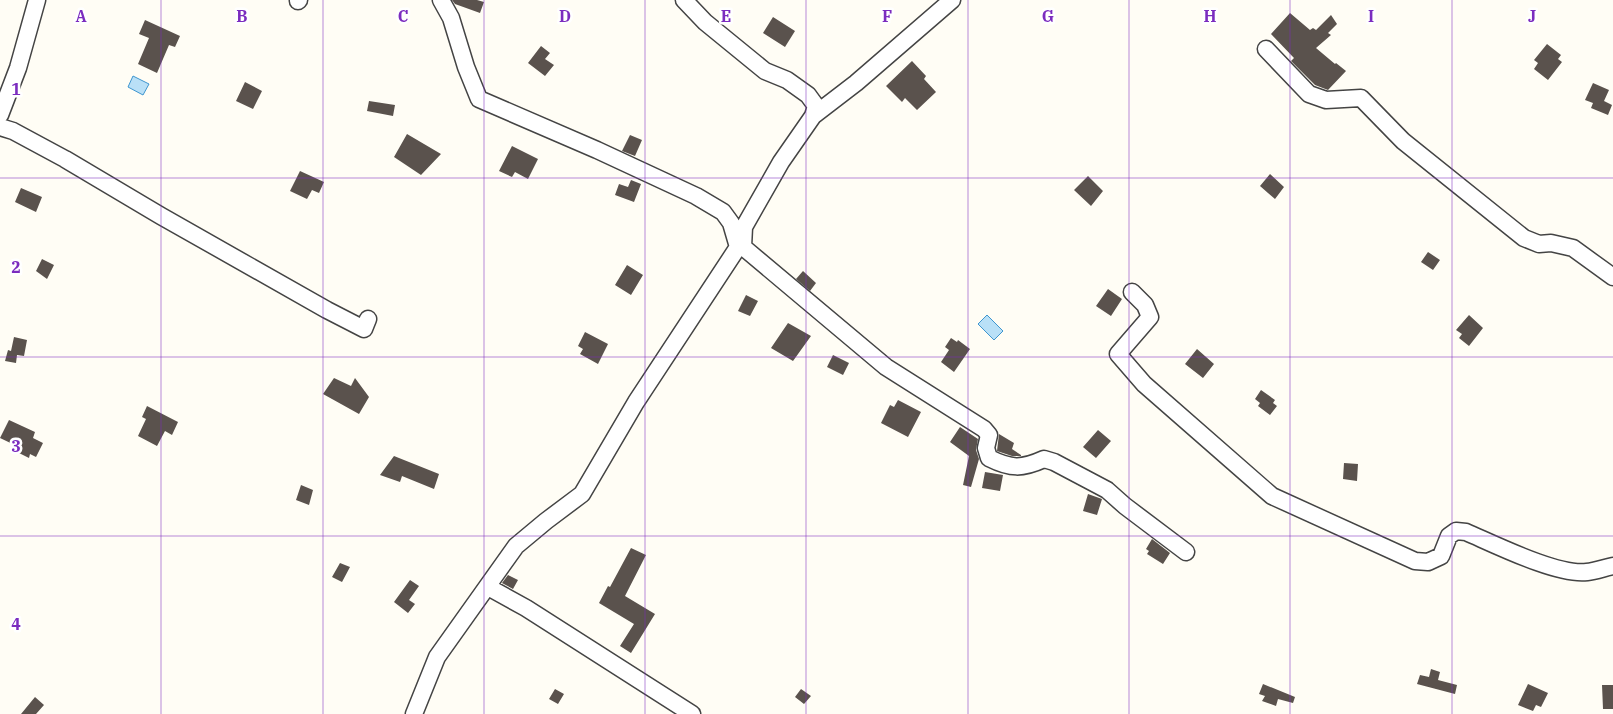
<svg xmlns="http://www.w3.org/2000/svg" width="1613" height="714" viewBox="0 0 1613 714" font-family="'IBM Plex Serif',serif">
<style>
.water{fill:#b9e0f7;stroke:#3f96cf}
.building{fill:#5a524d}
.lines{fill:none;stroke-linecap:round;stroke-linejoin:round}
.street-casing{stroke:#444;stroke-width:19}
.street{stroke:#fff;stroke-width:16}
.grid{fill:none;stroke:#7b2cbf;stroke-width:1;stroke-opacity:0.55}
.grid-label{font-size:16px;text-anchor:middle;font-weight:bold;fill:#7b2cbf;stroke:#fff;stroke-width:5;stroke-linejoin:round;paint-order:stroke}
</style>
<rect width="100%" height="100%" fill="#fffdf5"/>
<!-- water -->
<path class="water" d="M133,76L149,84L143,95L128,87Z
M987,315L1003,331L994,340L978,324Z"/>
<!-- building -->
<path class="building" d="M452,0H477L484,2L480,13L455,4Z
M1290,13L1310,30L1313,28L1316,30L1331,15L1337,24L1328,33L1331,35L1316,48L1335,64L1336,63L1346,71L1328,90L1315,85L1291,61L1294,58L1271,34Z
M773,17L795,31L785,47L763,33Z
M145,20L180,36L175,47L169,45L157,73L138,64L149,38L139,34Z
M1547,44L1561,55L1558,59L1562,62L1548,80L1534,69L1538,63L1534,60Z
M541,46L550,53L545,59L554,65L545,76L528,63Z
M912,61L926,76L924,79L936,92L917,110L905,98L902,102L886,86Z
M245,82L262,91L253,109L236,101Z
M1593,83L1609,90L1604,101L1612,105L1608,115L1591,108L1593,103L1585,100Z
M369,101L395,105L393,116L367,111Z
M407,134L441,154L421,175L394,157Z
M630,135L642,140L635,156L622,151Z
M512,146L538,159L528,179L515,172L512,177L499,171Z
M300,171L324,182L319,193L312,190L307,199L290,191Z
M1270,174L1284,187L1275,199L1260,186Z
M1088,176L1103,191L1091,206L1074,190Z
M631,180L641,184L634,202L615,195L619,184L628,187Z
M21,188L42,197L36,212L15,202Z
M1428,252L1440,260L1433,270L1421,262Z
M42,259L54,265L47,279L36,271Z
M627,265L643,275L631,295L615,285Z
M803,271L816,283L810,291L796,279Z
M1108,289L1122,299L1111,316L1096,306Z
M746,295L758,301L750,316L738,311Z
M1469,315L1483,328L1469,346L1459,338L1462,334L1456,330Z
M788,323L811,336L793,361L771,348Z
M585,332L608,344L598,364L580,354L583,349L578,346Z
M14,337L27,340L24,356L17,355L16,363L5,361L8,350L11,351Z
M951,338L957,342L958,340L970,349L954,372L941,362L949,350L945,347Z
M1197,349L1214,364L1203,378L1185,364Z
M833,355L849,363L843,375L827,367Z
M334,378L351,386L355,378L369,397L359,414L323,394Z
M1261,390L1275,400L1273,403L1277,406L1270,415L1258,406L1260,403L1255,399Z
M898,400L921,412L908,437L881,423L890,405L894,407Z
M147,406L178,422L172,435L165,431L157,446L138,436L146,419L142,417Z
M9,420L35,432L33,438L43,443L36,457L30,454L29,458L19,453L21,448L0,438Z
M960,427L978,439L976,450L979,459L971,487L963,485L969,456L950,442Z
M1098,430L1111,441L1096,458L1083,447Z
M999,434L1014,443L1012,449L1021,455V456H1012L997,451Z
M394,456L439,474L434,489L402,476L400,482L380,475Z
M1344,463L1358,464L1357,481L1343,479Z
M985,472L1003,475L1000,491L982,488Z
M301,485L313,490L309,505L296,500Z
M1088,494L1102,499L1097,515L1083,511Z
M1152,539L1170,553L1163,564L1147,554L1149,551L1146,549Z
M631,548L646,555L625,596L655,614L631,653L620,646L634,624L599,603L608,586L610,587Z
M340,563L350,567L342,582L332,577Z
M508,575L518,580L513,589L502,583Z
M410,580L419,586L409,600L415,604L408,613L394,602Z
M1431,669L1440,672L1438,680L1457,685L1455,694L1417,684L1420,675L1429,677Z
M1263,684L1295,697L1293,703L1278,699L1276,706L1262,701L1265,696L1259,694Z
M1528,684L1548,693L1541,707L1536,705L1533,711L1518,705Z
M1602,685H1613V709H1603Z
M555,689L564,694L558,704L549,699Z
M801,689L811,696L804,704L795,697Z
M35,697L44,705L36,714H21Z"/>
<g class="lines">
<!-- street casing -->
<g class="street-casing">
<path id="street" d="M441,0L451,18L466,67L479,99L597,150L696,196L723,212L731,223L738,247
M684,0L705,22L765,71L787,80L808,95L816,106L813,116L781,162L744,227L743,247
M298,1L299,0
M1266,49L1309,94L1326,100L1361,98L1403,141L1524,238L1539,244L1551,243L1573,248L1613,277
M0,115L18,68L37,0
M813,116L856,83L952,0
M0,127L13,131L65,159L161,216L327,310L364,329L368,319
M1132,292L1145,305L1150,317L1118,354L1144,384L1272,496L1415,561L1428,562L1441,556L1449,536L1456,531L1466,532C1494,544 1558,576 1587,572C1595,571 1604,568 1613,566
M488,587L526,608L692,714
M414,714L437,657L516,546L546,521L582,494L636,402L738,247H743L886,367L984,429L989,435L986,448L989,458C1011,469 1022,469 1044,459L1054,462L1107,490L1125,506L1186,552"/>
</g>
<!-- street -->
<use href="#street" class="street"/>
</g>
<!-- grid -->
<path class="grid" d="M161,0V714M323,0V714M484,0V714M645,0V714M806,0V714M968,0V714M1129,0V714M1290,0V714M1452,0V714M0,178H1613M0,357H1613M0,536H1613"/>
<g class="grid-label">
<text x="81" y="22">A</text>
<text x="242" y="22">B</text>
<text x="403" y="22">C</text>
<text x="565" y="22">D</text>
<text x="726" y="22">E</text>
<text x="887" y="22">F</text>
<text x="1048" y="22">G</text>
<text x="1210" y="22">H</text>
<text x="1371" y="22">I</text>
<text x="1532" y="22">J</text>
<text x="16" y="95">1</text>
<text x="16" y="273">2</text>
<text x="16" y="452">3</text>
<text x="16" y="630">4</text>
</g>
</svg>
